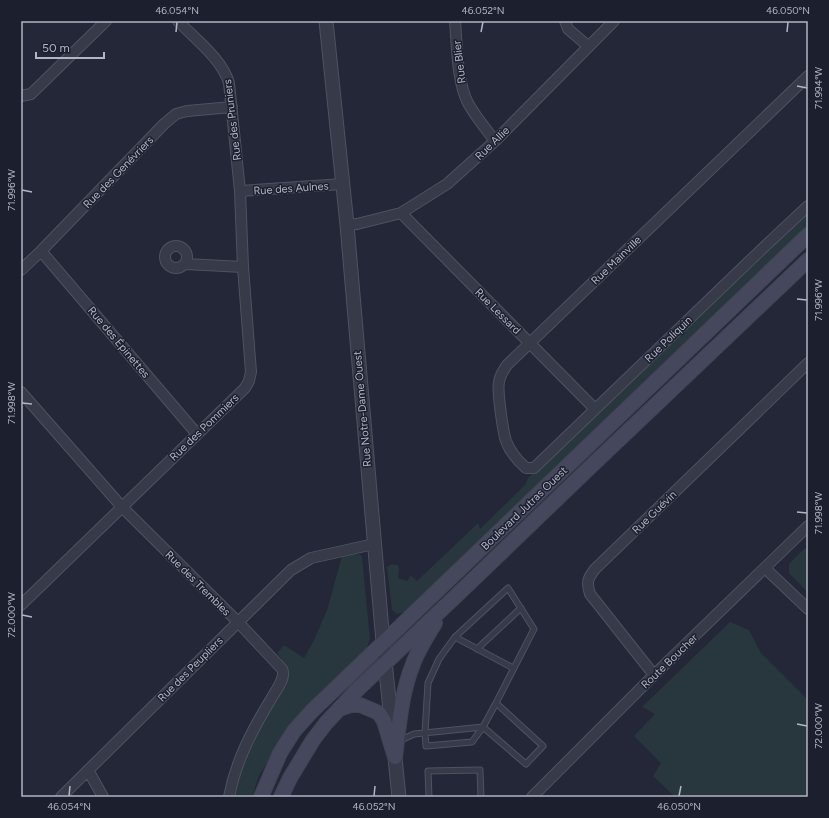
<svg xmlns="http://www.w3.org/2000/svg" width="829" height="818" viewBox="0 0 829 818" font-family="Figtree,sans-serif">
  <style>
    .green { fill: #28363d }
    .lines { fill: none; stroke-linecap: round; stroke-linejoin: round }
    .service-casing { stroke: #4f5261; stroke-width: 7 }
    .minor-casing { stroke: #4f5261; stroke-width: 12 }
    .tertiary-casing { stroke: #4f5261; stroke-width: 15 }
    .secondary-casing { stroke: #404352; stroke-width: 16 }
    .service { stroke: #373a49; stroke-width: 5 }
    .minor { stroke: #373a49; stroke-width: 10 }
    .tertiary { stroke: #373a49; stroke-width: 13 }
    .secondary { stroke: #45485c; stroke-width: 14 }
    .ticks { fill: none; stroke: #b2b5c5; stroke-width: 1.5 }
    .labels { text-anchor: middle; stroke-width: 3; stroke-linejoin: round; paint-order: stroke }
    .street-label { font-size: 11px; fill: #b2b5c5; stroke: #1c1f2e }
    .neatline { fill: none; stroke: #b2b5c5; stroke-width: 1.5 }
    .ticks-label { font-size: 10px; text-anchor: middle; fill: #b2b5c5 }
  </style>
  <rect width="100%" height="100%" fill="#232738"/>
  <!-- green -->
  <path class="green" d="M 808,210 L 808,226 L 770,263 L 405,612 L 397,614 L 392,610 L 387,567 L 392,564 L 398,565 L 399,569 L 398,578 L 407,581 L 411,575 L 417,581 L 478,523 L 480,529 L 525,485 L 528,478 L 565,441 Z
    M 805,548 L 808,550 L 808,593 L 789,573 L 789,564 Z
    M 358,554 L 361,555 L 362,557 L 370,639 L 366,650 L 282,742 L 259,775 L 252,797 L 234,797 C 242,753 269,717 288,678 L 288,669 L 277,653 L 284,645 L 304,658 L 314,640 L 327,610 L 342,556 Z
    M 730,622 L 749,630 L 761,653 L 808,700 L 808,797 L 675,797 L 653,776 L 661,763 L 634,736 L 655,714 L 642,707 Z"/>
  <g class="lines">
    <!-- service casing -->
    <g class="service-casing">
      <path id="service" d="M 455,637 L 513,668
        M 477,649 L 521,608
        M 399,741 L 414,734 L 483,727 L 526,764 L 543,746 L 496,703 L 534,629 L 508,588 L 455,637 L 439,659 L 428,683 L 425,733 L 426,746 L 472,742 L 483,727 L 496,703
        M 429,797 L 428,771 L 480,770 L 481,797"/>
    </g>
    <!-- minor casing -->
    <g class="minor-casing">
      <path id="minor" d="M 455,21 C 457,45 457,82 468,103 C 475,116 486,129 495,141
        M 565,21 L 568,29 L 588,46
        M 808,76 L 507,365 C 503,371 500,375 499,382 C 497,391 503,432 506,441 C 510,452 518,461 526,468 L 534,468 L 763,248 L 808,206
        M 21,96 L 31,94 L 106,21
        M 240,191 L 343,184
        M 401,213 L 595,409
        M 347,225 L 357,224 L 401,213 L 447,184 L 495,141 L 614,21
        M165 257a11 11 0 1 1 22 0a11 11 0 1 1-22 0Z
        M 41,251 L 197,434
        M 185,264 L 243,267
        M 21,270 L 41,251 L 164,124 L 176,114 L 187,111 L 232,107
        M 21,392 L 122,507 L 238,622 L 282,669 C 286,677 278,687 274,694 C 254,727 236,759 229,797
        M 766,569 L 808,609
        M 21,605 L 245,388 L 249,381 L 251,372 L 243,267 L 240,191 L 229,83 C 222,59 195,39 178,21
        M 654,675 L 590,594 C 586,582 588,578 595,569 L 808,363
        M 88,770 L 103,797
        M 61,797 L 291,570 L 311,558 L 374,544
        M 532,797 L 654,675 L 808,526"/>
    </g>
    <!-- tertiary casing -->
    <g class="tertiary-casing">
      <path id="tertiary" d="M 326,21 L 347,225 L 383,642 L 399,797"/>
    </g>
    <!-- secondary casing -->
    <g class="secondary-casing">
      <path id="secondary" d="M 339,709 L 351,705 L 360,705 L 379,713 L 384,721 L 394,754
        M 395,757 C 399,726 401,694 413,664 C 418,650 427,636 435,623
        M 261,797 L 280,753 L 294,731 L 311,712 L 808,235
        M 281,797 L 290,778 L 313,740 L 326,723 L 356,691 L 457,595 L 586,471 L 808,260"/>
    </g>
    <!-- service -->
    <use href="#service" class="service"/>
    <!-- minor -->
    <use href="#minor" class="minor"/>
    <!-- tertiary -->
    <use href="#tertiary" class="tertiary"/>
    <!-- secondary -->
    <use href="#secondary" class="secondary"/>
  </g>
  <!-- ticks -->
  <path class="ticks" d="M 176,32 L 177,22M 481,32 L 483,22M 787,32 L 788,22M 797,86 L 807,88M 22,190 L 32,192M 797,299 L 807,300M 22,403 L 32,404M 797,512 L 807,513M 22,615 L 32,617M 797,724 L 807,726M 69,796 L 70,786M 374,796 L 375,786M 679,796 L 681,786"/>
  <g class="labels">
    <!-- street labels -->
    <g class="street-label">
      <text transform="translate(459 62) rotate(-97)" y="4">Rue Blier</text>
      <text transform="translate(232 120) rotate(-97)" y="4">Rue des Pruniers</text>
      <text transform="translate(492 143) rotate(-44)" y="4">Rue Allie</text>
      <text transform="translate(118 172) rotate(-46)" y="4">Rue des Genévriers</text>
      <text transform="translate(291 188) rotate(-4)" y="4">Rue des Aulnes</text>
      <text transform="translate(616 260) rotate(-44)" y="4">Rue Mainville</text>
      <text transform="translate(498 311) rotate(45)" y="4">Rue Lessard</text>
      <text transform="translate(668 339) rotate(-44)" y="4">Rue Poliquin</text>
      <text transform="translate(119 342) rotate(50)" y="4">Rue des Épinettes</text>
      <text transform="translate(362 409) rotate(-95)" y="4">Rue Notre-Dame Ouest</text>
      <text transform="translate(204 427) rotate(-44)" y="4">Rue des Pommiers</text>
      <text transform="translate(524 508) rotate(-44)" y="4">Boulevard Jutras Ouest</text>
      <text transform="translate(654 512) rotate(-44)" y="4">Rue Guévin</text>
      <text transform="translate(198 583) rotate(45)" y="4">Rue des Trembles</text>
      <text transform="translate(669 661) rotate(-44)" y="4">Route Boucher</text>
      <text transform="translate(190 669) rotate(-45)" y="4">Rue des Peupliers</text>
    </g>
  </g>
  <!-- border -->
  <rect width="829" height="818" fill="none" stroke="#1c1f2e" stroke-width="44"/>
  <!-- scale -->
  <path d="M36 52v6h68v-6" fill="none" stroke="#b2b5c5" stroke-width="2"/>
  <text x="42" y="52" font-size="12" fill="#b2b5c5" stroke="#1c1f2e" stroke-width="3" paint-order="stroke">50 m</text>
  <rect x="22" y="22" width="785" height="774" class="neatline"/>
  <g class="ticks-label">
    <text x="177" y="14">46.054°N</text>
    <text x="483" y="14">46.052°N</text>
    <text x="788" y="14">46.050°N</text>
    <text transform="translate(818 88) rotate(-90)" y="4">71.994°W</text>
    <text transform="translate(11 190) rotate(-90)" y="4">71.996°W</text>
    <text transform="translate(818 300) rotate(-90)" y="4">71.996°W</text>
    <text transform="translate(11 403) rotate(-90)" y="4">71.998°W</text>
    <text transform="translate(818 513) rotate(-90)" y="4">71.998°W</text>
    <text transform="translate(11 615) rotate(-90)" y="4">72.000°W</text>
    <text transform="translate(818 726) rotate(-90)" y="4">72.000°W</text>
    <text x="69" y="810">46.054°N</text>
    <text x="374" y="810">46.052°N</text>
    <text x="679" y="810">46.050°N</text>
  </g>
</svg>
